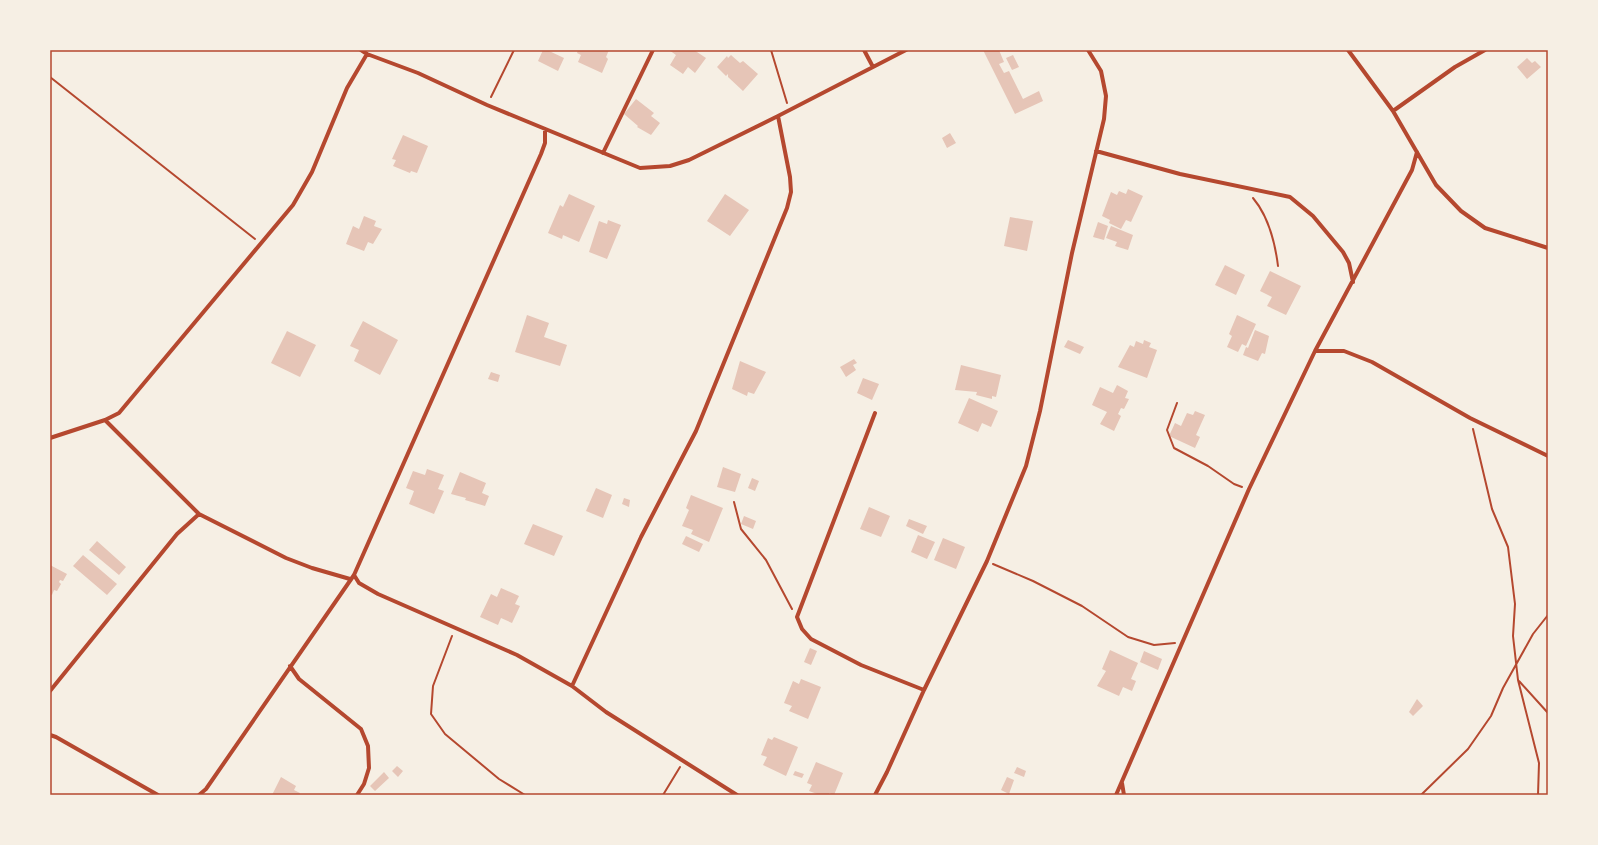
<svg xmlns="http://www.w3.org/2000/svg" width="1598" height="845" viewBox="0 0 1598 845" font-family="'Fira Sans Condensed',sans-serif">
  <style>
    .building { fill: #e6c5b7 }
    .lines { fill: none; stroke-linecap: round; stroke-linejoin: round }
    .path { stroke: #b5482f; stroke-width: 2 }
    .minor { stroke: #b5482f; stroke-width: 4 }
    .neatline { fill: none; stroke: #b5482f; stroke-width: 1.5 }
  </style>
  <rect width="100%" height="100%" fill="#f6efe4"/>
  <!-- building -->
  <path class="building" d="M 543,50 L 547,50 L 564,58 L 558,71 L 538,61 Z
    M 578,50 L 609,50 L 606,57 L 608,59 L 602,73 L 578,62 L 581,55 L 577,53 Z
    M 669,50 L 694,50 L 706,58 L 695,73 L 688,67 L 683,74 L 670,65 L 676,55 Z
    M 983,50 L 999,50 L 1004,62 L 999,64 L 1004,73 L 1009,71 L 1023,99 L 1039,91 L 1043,101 L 1015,114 Z
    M 731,55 L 740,63 L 743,61 L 758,74 L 743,91 L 728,77 L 728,74 L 726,76 L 717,67 L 727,56 L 728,58 Z
    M 1013,55 L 1019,67 L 1012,70 L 1006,58 Z
    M 1527,58 L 1532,63 L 1535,61 L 1541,67 L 1527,79 L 1517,67 Z
    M 636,99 L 654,113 L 651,116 L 660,123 L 651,135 L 637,127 L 638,126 L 624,114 Z
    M 950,133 L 956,143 L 947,148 L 942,138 Z
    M 403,135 L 428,146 L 417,173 L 411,171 L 410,173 L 393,166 L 396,160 L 392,159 Z
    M 1128,189 L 1143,196 L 1131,222 L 1126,220 L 1121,229 L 1109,223 L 1110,220 L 1102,216 L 1111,192 L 1117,195 L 1119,191 L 1126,194 Z
    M 569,194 L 595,206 L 579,242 L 563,235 L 562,239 L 548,233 L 560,205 L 563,207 Z
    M 725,194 L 749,210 L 730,236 L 707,221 Z
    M 364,216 L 376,221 L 374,226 L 382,229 L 373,244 L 368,242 L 364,251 L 346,244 L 353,226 L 359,229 Z
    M 1010,217 L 1033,221 L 1027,251 L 1004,246 Z
    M 608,220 L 621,225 L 607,259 L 589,252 L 599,221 L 607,224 Z
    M 1098,222 L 1108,226 L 1104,240 L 1093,237 Z
    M 1111,226 L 1133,235 L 1128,250 L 1115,246 L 1117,242 L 1106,238 Z
    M 1225,265 L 1245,275 L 1236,295 L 1215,285 Z
    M 1270,271 L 1301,286 L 1286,315 L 1267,306 L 1272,297 L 1260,291 Z
    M 527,315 L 549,323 L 544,337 L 567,345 L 560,366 L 515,352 Z
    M 1237,315 L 1256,324 L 1246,346 L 1242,344 L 1238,352 L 1227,347 L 1232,336 L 1229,334 Z
    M 363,321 L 398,340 L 380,375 L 354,361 L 359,350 L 350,346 Z
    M 1255,330 L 1269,336 L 1265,354 L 1262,353 L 1258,361 L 1243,355 L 1246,347 L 1248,348 Z
    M 287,331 L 316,345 L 300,377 L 271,363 Z
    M 1068,340 L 1084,347 L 1080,354 L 1064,347 Z
    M 1144,340 L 1151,343 L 1149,347 L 1157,350 L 1147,378 L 1118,367 L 1130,345 L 1134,347 L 1136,341 L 1143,344 Z
    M 854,359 L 857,363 L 853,365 L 856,370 L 846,377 L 840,367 Z
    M 740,361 L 766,372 L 754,394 L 748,392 L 747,396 L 732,389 Z
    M 961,365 L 1001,375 L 996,397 L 992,396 L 992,399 L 976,395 L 977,392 L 955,390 Z
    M 491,372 L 500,375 L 498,382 L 488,379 Z
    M 863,378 L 879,384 L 872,400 L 857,393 Z
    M 1117,385 L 1128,391 L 1125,398 L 1129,399 L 1124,409 L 1121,408 L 1118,414 L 1121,416 L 1114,431 L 1100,424 L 1107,412 L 1092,405 L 1100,387 L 1113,393 Z
    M 969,398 L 998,411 L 991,427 L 982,423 L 978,432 L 958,423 Z
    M 1195,411 L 1205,415 L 1196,435 L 1200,437 L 1195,448 L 1169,436 L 1175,423 L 1181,426 L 1187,413 L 1193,415 Z
    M 723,467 L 741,474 L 735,492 L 717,487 Z
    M 427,469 L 444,475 L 438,489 L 444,491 L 434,514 L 409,504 L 414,491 L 406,488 L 413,471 L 425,475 Z
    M 460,472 L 486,483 L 482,493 L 489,496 L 485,506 L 465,500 L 466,498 L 451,494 Z
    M 752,478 L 759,481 L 755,491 L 748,488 Z
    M 596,488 L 612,495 L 603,518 L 586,511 Z
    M 691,495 L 723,508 L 709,542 L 691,534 L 693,530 L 682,526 L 689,510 L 686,508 Z
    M 624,498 L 630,500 L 629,507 L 622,504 Z
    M 869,507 L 890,516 L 881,537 L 860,529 Z
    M 744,516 L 756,521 L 753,529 L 741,524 Z
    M 909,519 L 927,526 L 923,534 L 906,526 Z
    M 533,524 L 563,536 L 554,556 L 524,544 Z
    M 918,535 L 935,542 L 927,559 L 911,552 Z
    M 686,536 L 703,544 L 699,552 L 682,544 Z
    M 943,538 L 965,547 L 956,569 L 934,560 Z
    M 97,541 L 126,567 L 119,575 L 89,550 Z
    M 83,555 L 117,584 L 107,595 L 73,566 Z
    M 50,565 L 67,574 L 63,581 L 60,580 L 59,582 L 61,584 L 57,591 L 54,590 L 52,595 L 50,594 Z
    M 501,588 L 519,596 L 515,604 L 520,606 L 512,623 L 501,618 L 498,625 L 480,617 L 491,594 L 497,597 Z
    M 810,648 L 817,651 L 811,665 L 804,662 Z
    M 1110,650 L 1138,663 L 1131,679 L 1136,681 L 1132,691 L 1123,687 L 1119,696 L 1097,686 L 1106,671 L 1102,669 Z
    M 1144,651 L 1162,659 L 1158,670 L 1140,662 Z
    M 801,679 L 821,687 L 808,719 L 789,711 L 792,706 L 784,703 L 793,681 L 799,684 Z
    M 1417,699 L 1423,706 L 1413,716 L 1409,712 Z
    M 774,737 L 798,747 L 786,776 L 763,765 L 767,757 L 761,755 L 768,738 L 772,740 Z
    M 816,762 L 843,773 L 834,795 L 829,793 L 829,795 L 820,795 L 809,791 L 812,785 L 807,783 Z
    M 397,766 L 403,771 L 398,777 L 392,771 Z
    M 1017,767 L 1026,771 L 1024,777 L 1014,773 Z
    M 795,771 L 804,774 L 802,778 L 793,775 Z
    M 384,772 L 389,778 L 375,791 L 370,786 Z
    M 281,777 L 296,786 L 294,790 L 300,793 L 299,795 L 272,795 Z
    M 1007,777 L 1014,780 L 1009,794 L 1001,790 Z"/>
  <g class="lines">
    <!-- path -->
    <path class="path" d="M 771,50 L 787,103
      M 50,77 L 255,239
      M 491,97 L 514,50
      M 1253,198 C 1269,217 1275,242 1278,266
      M 1177,403 L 1167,430 L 1174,448 L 1208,466 L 1234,484 L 1242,487
      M 1473,429 L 1492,509 L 1508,547 L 1515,604 L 1513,636 L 1518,680 L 1539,763 L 1538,795
      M 734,502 L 741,529 L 766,560 L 792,609
      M 993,564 L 1033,581 L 1082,606 L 1128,637 L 1154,645 L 1175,643
      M 452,636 L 433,686 L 431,714 L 445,734 L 499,779 L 525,795
      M 1519,681 L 1548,713
      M 663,795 L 680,767
      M 1421,795 L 1468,749 L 1491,716 L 1503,688 L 1533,634 L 1548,615"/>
    <!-- minor -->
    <path class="minor" d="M 361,50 L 367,54 L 418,73 L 487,105 L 640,168 L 670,166 L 689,160 L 778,116 L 906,50
      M 864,50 L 873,67
      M 1348,50 L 1393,111 L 1436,185 L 1461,211 L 1485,228 L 1548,248
      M 1393,111 L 1455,67 L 1485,50
      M 1096,151 L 1180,174 L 1290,197 L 1313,216 L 1343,252 L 1349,263 L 1353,282
      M 603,153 L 653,50
      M 1315,351 L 1344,351 L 1372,362 L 1470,418 L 1548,456
      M 875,413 L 797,617 L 802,629 L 811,639 L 861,665 L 924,690
      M 105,420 L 199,514
      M 50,438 L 105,420 L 119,413 L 293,205 L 312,172 L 347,88 L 367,54
      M 354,575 L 359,583 L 378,594 L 517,655 L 572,686 L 606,712 L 737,795
      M 290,666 L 299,679 L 361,729 L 368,746 L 369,768 L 364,784 L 357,795
      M 572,686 L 641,537 L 696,431 L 787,208 L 791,192 L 790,177 L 778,116
      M 50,691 L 177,534 L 199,514 L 286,558 L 312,568 L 350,579
      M 50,735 L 56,737 L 158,795
      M 1122,783 L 1124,795
      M 199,795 L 206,789 L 354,575 L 541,154 L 545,143 L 545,129
      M 875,795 L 887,772 L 924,690 L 987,561 L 1026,466 L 1040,411 L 1072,253 L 1104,119 L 1106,96 L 1101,71 L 1088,50
      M 1116,795 L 1249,489 L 1315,351 L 1412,170 L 1417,152"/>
  </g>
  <!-- border -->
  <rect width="1598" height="845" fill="none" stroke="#f6efe4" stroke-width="102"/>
  <rect x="51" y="51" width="1496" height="743" class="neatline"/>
</svg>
